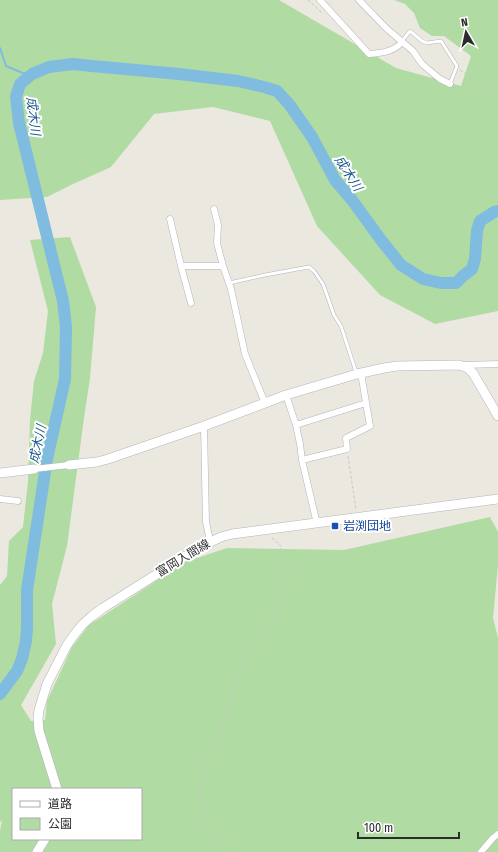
<svg xmlns="http://www.w3.org/2000/svg" width="498" height="852" viewBox="0 0 498 852" font-family="'Fira Sans Condensed','Noto Sans JP',sans-serif">
  <style>
    .green { fill: #b0dba3; fill-rule: evenodd }
    .lines { fill: none; stroke-linecap: round; stroke-linejoin: round }
    .stream { stroke: #80bbe0; stroke-width: 2 }
    .river { stroke: #80bbe0; stroke-width: 12 }
    .lane-casing { stroke: #b3b4be; stroke-width: 4 }
    .street-casing { stroke: #b3b4be; stroke-width: 7 }
    .secondary-casing { stroke: #b3b4be; stroke-width: 10 }
    .path { stroke: #c8c8c8; stroke-width: 1; stroke-dasharray: 3 2; stroke-linecap: butt }
    .lane { stroke: #fff; stroke-width: 3 }
    .street { stroke: #fff; stroke-width: 6 }
    .secondary { stroke: #fff; stroke-width: 9 }
    .transit-dot { fill: #1a4fb4; stroke: #fff; stroke-width: 1.5 }
    .labels { text-anchor: middle; stroke-width: 4; stroke-linejoin: round; paint-order: stroke }
    .transit-label { font-size: 12px; fill: #164399; stroke: #fff; text-anchor: start }
    .street-label { font-size: 12px; fill: #2c2c2c; stroke: #fff }
    .water-label { font-size: 13px; font-style: italic; fill: #1e5a8d; stroke: #fff }
  </style>
  <rect width="100%" height="100%" fill="#ebe8e0"/>
  <!-- green -->
  <path class="green" d="M 0,0 L 279,0 L 396,68 L 461,86 L 471,56 L 444,36 L 432,36 L 420,28 L 414,13 L 405,4 L 394,0 L 498,0 L 498,311 L 435,324 L 380,295 L 317,226 L 270,121 L 213,107 L 154,114 L 111,167 L 73,184 L 47,197 L 0,200 Z
    M 70,237 L 96,307 L 90,378 L 84,418 L 67,546 L 52,604 L 56,644 L 21,705 L 31,721 L 45,720 L 47,701 L 72,647 L 89,625 L 185,562 L 227,548 L 344,550 L 490,517 L 498,532 L 498,565 L 493,618 L 498,638 L 498,852 L 0,852 L 0,831 L 2,820 L 0,822 L 0,585 L 7,576 L 9,541 L 23,527 L 28,481 L 30,420 L 34,381 L 43,353 L 48,311 L 30,240 ZM 13,789 L 141,789 L 141,839 L 13,839 Z"/>
  <g class="lines">
    <!-- stream -->
    <path class="stream" d="M 0,48 L 6,66 L 30,76"/>
    <!-- river -->
    <path class="river" d="M 0,694 L 17,671 L 22,659 L 26,641 L 27,628 L 27,590 L 47,459 L 65,379 L 66,327 L 63,301 L 19,123 L 16,97 L 20,84 L 32,74 L 49,67 L 73,64 L 92,66 L 179,74 L 238,81 L 264,87 L 277,91 L 289,104 L 312,137 L 335,180 L 352,200 L 381,240 L 401,265 L 423,279 L 441,283 L 456,283 L 463,276 L 472,269 L 475,259 L 477,231 L 480,221 L 494,212 L 498,211"/>
    <!-- lane casing -->
    <g class="lane-casing">
      <path id="lane" d="M 402,41 L 410,31 L 422,41 L 427,43 L 441,41 L 457,66 L 450,84
        M 229,283 L 265,275 L 309,267 L 314,271 L 323,284 L 334,315 L 341,326 L 356,372"/>
    </g>
    <!-- street casing -->
    <g class="street-casing">
      <path id="street" d="M 320,0 L 369,54 C 381,53 394,52 402,42
        M 359,0 L 386,28 L 413,51 L 422,64 L 440,79 L 450,84
        M 214,209 L 218,225 L 217,243 L 223,266 L 231,289 L 245,354 L 265,403
        M 170,219 L 181,266 L 191,303
        M 181,266 L 223,266
        M 465,365 L 498,364
        M 286,395 L 296,425 L 300,444 L 302,460 L 317,524
        M 296,425 L 366,403
        M 204,426 L 206,522 L 210,541
        M 302,460 L 347,449 L 346,438 L 370,426 L 361,373
        M 34,469 L 69,465
        M 0,499 L 18,501
        M 481,852 L 493,838 L 498,834"/>
    </g>
    <!-- secondary casing -->
    <g class="secondary-casing">
      <path id="secondary" d="M 69,465 L 97,462 L 108,459 L 204,426 L 286,395 L 357,374 L 384,368 L 397,366 L 459,365 L 468,368 L 473,373 L 498,416
        M 0,473 L 34,469
        M 57,789 L 39,731 L 38,719 L 39,710 L 47,684 L 67,645 L 74,635 L 82,625 L 92,616 L 103,608 L 200,547 L 221,537 L 232,534 L 498,499
        M 37,852 L 45,839"/>
    </g>
    <!-- path -->
    <path class="path" d="M 308,0 L 322,13
      M 460,70 L 472,78 L 480,87 L 493,92 L 498,92
      M 348,456 L 356,510
      M 229,852 L 220,838 L 206,823 L 200,788 L 207,762 L 217,736 L 228,712 L 237,683 L 251,650 L 269,629 L 276,607 L 280,587 L 290,579 L 294,572 L 275,560 L 282,547 L 271,537"/>
    <!-- lane -->
    <use href="#lane" class="lane"/>
    <!-- street -->
    <use href="#street" class="street"/>
    <!-- secondary -->
    <use href="#secondary" class="secondary"/>
  </g>
  <!-- markers -->
  <rect class="transit-dot" x="331" y="522" width="8" height="8" rx="2"/>
  <g class="labels">
    <!-- transit labels -->
    <g class="transit-label">
      <text x="343" y="530">岩渕団地</text>
    </g>
    <!-- street labels -->
    <g class="street-label">
      <text transform="translate(183 558) rotate(-31)" y="4">富岡入間線</text>
    </g>
    <!-- water labels -->
    <g class="water-label">
      <text transform="translate(34 116) rotate(83)" y="5">成木川</text>
      <text transform="translate(349 173) rotate(57)" y="5">成木川</text>
      <text transform="translate(37 444) rotate(-78)" y="5">成木川</text>
    </g>
  </g>
  <!-- legend -->
  <rect x="12" y="788" width="130" height="52" fill="#ffffff" stroke="#ababab"/>
  <rect x="20" y="801" width="20" height="6" fill="#ffffff" stroke="#ababab"/>
  <text x="48" y="808" font-size="12" fill="#2c2c2c">道路</text>
  <rect x="20" y="818" width="20" height="12" fill="#b0dba3" stroke="#ababab"/>
  <text x="48" y="828" font-size="12" fill="#2c2c2c">公園</text>
  <!-- north arrow -->
  <g transform="translate(466 32) rotate(351)" stroke="#ffffff" stroke-width="3" paint-order="stroke">
  <path d="M0-3L7 15L0 10L-7 15Z" fill="#2c2c2c"/>
  <text y="-6" font-size="11" font-weight="bold" text-anchor="middle" fill="#2c2c2c">N</text>
  </g>
  <!-- scale -->
  <path d="M358 832v6h101v-6" fill="none" stroke="#2c2c2c" stroke-width="2"/>
  <text x="364" y="832" font-size="12" fill="#2c2c2c" stroke="#ffffff" stroke-width="3" paint-order="stroke">100 m</text>
</svg>
